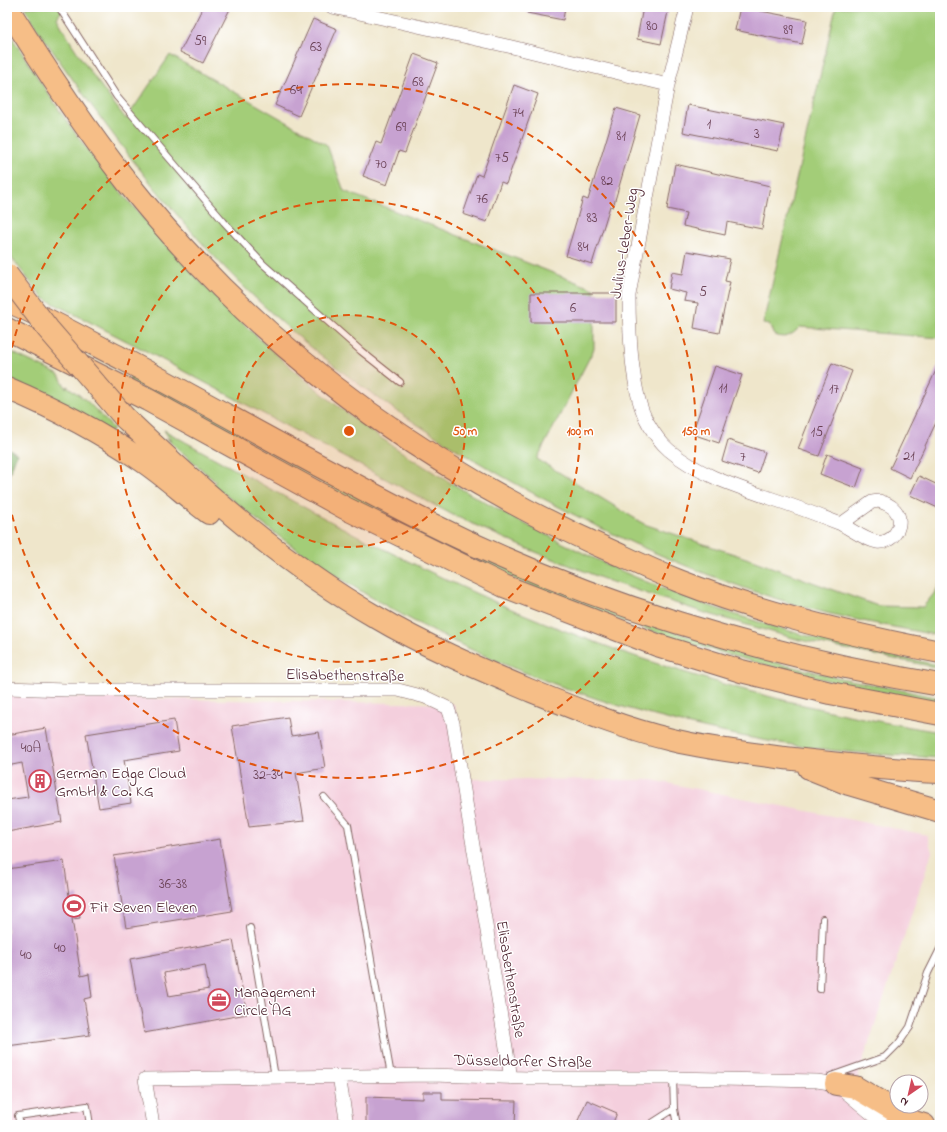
<svg xmlns="http://www.w3.org/2000/svg" width="947" height="1132" viewBox="0 0 947 1132" font-family="'Indie Flower',sans-serif">
  <style>
    .built { fill: #f4cfdd }
    .green { fill: #a3cd78; stroke: #767652 }
    .forest { fill: #82b068; stroke: #66684a }
    .building { fill: #c7a2d1; fill-rule: evenodd }
    .lines { fill: none; stroke-linecap: round; stroke-linejoin: round }
    .service-casing { stroke: #846563; stroke-width: 8 }
    .minor-casing { stroke: #846563; stroke-width: 14 }
    .motorway-casing { stroke: #846563; stroke-width: 24 }
    .service { stroke: #fff; stroke-width: 6 }
    .minor { stroke: #fff; stroke-width: 13 }
    .motorway { stroke: #f6be87; stroke-width: 22 }
    .motorway-bridge-casing { stroke: #846563; stroke-width: 24; stroke-linecap: butt }
    .motorway-bridge { stroke: #f6be87; stroke-width: 22 }
    .ring { fill: none; stroke: #e0560e; stroke-width: 2; stroke-dasharray: 7 5 }
    .labels { text-anchor: middle; stroke-width: 3; stroke-linejoin: round; paint-order: stroke }
    .number-label { font-size: 14px; fill: #694054 }
    .street-label { font-size: 16px; fill: #4a1f2b; stroke: #fff }
    .poi-label { font-size: 16px; fill: #4a1f2b; stroke: #fff; text-anchor: start }
    .centre { fill: #e0560e; stroke: #fff; stroke-width: 2 }
    .ring-label { font-size: 12px; text-anchor: middle; font-weight: bold; fill: #e0560e; stroke: #fff; stroke-width: 3; stroke-linejoin: round; paint-order: stroke }
  </style>
  <rect width="100%" height="100%" fill="#fff"/>
  <filter id="ink" filterUnits="userSpaceOnUse"><feTurbulence type="fractalNoise" baseFrequency=".025" numOctaves="2"/><feDisplacementMap in="SourceGraphic" scale="8" xChannelSelector="R" yChannelSelector="G"/><feConvolveMatrix kernelMatrix="1 2 1 2 8 2 1 2 1" color-interpolation-filters="sRGB"/></filter>
  <filter id="wash" filterUnits="userSpaceOnUse"><feTurbulence type="fractalNoise" baseFrequency=".012" numOctaves="4" result="noise"/><feDisplacementMap in="SourceGraphic" scale="16" xChannelSelector="R" yChannelSelector="G"/><feGaussianBlur stdDeviation="0.9" result="paint"/><feColorMatrix in="noise" values="0 0 0 0 0 0 0 0 0 0 0 0 0 0 0 0 0 1.4 0 .05"/><feComposite in="paint" operator="in"/></filter>
  <g filter="url(#wash)">
    <rect width="100%" height="100%" fill="#efe6cb"/>
    <!-- built -->
    <path class="built" d="M 7,696 L 454,704 L 468,779 L 652,780 L 927,835 L 932,852 L 856,1082 L 926,1125 L 7,1125 Z"/>
    <!-- green -->
    <path class="green" d="M 25,7 L 64,7 L 57,18 C 76,54 101,87 126,119 L 170,55 L 327,145 L 344,191 L 594,289 L 594,349 L 537,459 L 644,524 L 749,559 L 878,606 L 923,607 L 936,591 L 940,583 L 940,636 C 896,627 851,620 807,608 C 700,577 599,531 502,476 C 406,421 318,361 239,282 C 161,204 98,116 35,26 Z
      M 836,7 L 940,7 L 940,338 L 800,327 C 791,336 785,340 773,334 L 770,325 L 763,324 Z
      M 7,30 C 36,74 63,119 96,161 C 163,246 240,327 324,395 C 388,447 459,490 531,527 C 563,543 594,559 626,573 C 726,617 833,646 940,665 L 940,668 L 800,640 L 705,613 L 609,581 L 528,549 L 453,515 L 144,350 L 43,298 L 7,252 Z
      M 7,350 L 59,375 L 66,388 L 67,386 L 87,401 L 114,429 L 111,432 L 7,378 Z
      M 131,375 L 607,610 L 756,658 L 840,678 L 940,698 L 940,703 C 779,675 621,629 473,560 C 355,506 242,441 129,380 Z
      M 164,430 C 279,494 394,559 516,611 C 651,668 795,709 940,732 L 940,758 C 891,755 842,753 793,745 C 641,722 496,672 364,593 C 310,561 260,523 212,484 L 216,482 L 166,438 L 171,441 Z"/>
    <!-- forest -->
    <path class="forest" d="M 7,447 L 17,454 L 7,480 Z"/>
    <g id="blocks">
      <!-- building -->
      <path class="building" d="M 203,7 L 231,7 L 203,63 L 180,52 Z
        M 528,7 L 565,7 L 563,20 L 527,13 Z
        M 643,7 L 669,7 L 661,44 L 637,39 Z
        M 740,7 L 807,20 L 802,44 L 735,30 Z
        M 313,19 L 337,29 L 299,116 L 275,105 Z
        M 414,54 L 438,63 L 405,153 L 399,151 L 387,185 L 363,176 L 376,142 L 381,144 Z
        M 514,85 L 538,94 L 506,184 L 501,182 L 487,222 L 463,214 L 477,174 L 482,176 Z
        M 688,105 L 784,125 L 778,151 L 683,132 Z
        M 616,108 L 640,115 L 613,207 L 610,206 L 592,264 L 566,256 L 583,198 L 588,200 Z
        M 675,164 L 770,186 L 762,229 L 727,222 L 725,235 L 683,226 L 686,213 L 667,209 Z
        M 687,251 L 730,259 L 725,281 L 730,282 L 719,333 L 694,328 L 698,303 L 684,301 L 686,293 L 669,289 L 672,272 L 683,274 Z
        M 531,293 L 616,293 L 616,322 L 531,322 Z
        M 940,362 L 940,414 L 910,478 L 890,468 Z
        M 832,363 L 852,371 L 819,456 L 798,449 Z
        M 715,366 L 742,375 L 719,443 L 692,434 Z
        M 728,440 L 765,452 L 758,473 L 722,461 Z
        M 827,454 L 863,468 L 856,488 L 820,474 Z
        M 919,476 L 940,486 L 940,509 L 910,495 Z
        M 288,717 L 291,736 L 319,732 L 325,768 L 296,773 L 304,821 L 249,827 L 232,726 Z
        M 174,720 L 179,751 L 124,760 L 131,803 L 99,808 L 86,734 Z
        M 46,728 L 62,822 L 7,832 L 7,800 L 28,797 L 22,763 L 7,766 L 7,735 Z
        M 220,839 L 232,911 L 126,928 L 114,856 Z
        M 64,861 L 69,896 L 77,895 L 80,918 L 72,919 L 81,976 L 89,974 L 92,997 L 84,999 L 90,1035 L 7,1046 L 7,869 Z
        M 233,940 L 247,1014 L 144,1033 L 130,959 ZM 205,965 L 209,989 L 169,996 L 164,973 Z
        M 423,1092 L 442,1092 L 442,1100 L 516,1101 L 515,1125 L 366,1125 L 366,1097 L 423,1099 Z
        M 587,1100 L 617,1113 L 612,1125 L 576,1125 Z"/>
    </g>
  </g>
  <g filter="url(#ink)">
    <use href="#blocks" fill-opacity="0" stroke="#846563" stroke-width="1"/>
    <g class="lines">
      <!-- service casing -->
      <g class="service-casing">
        <path id="service" d="M 59,7 L 117,97 L 224,222 L 263,264 L 361,351 L 400,382
          M 324,797 L 348,825 L 391,1076
          M 250,928 L 275,1077
          M 820,989 L 823,919
          M 831,1076 L 885,1057 L 899,1043 L 910,1027 L 928,973 L 940,949
          M 673,1078 L 674,1109 L 677,1125
          M 20,1125 L 18,1116 L 87,1106 L 90,1125
          M 649,1125 L 674,1109"/>
      </g>
      <!-- minor casing -->
      <g class="minor-casing">
        <path id="minor" d="M 332,7 L 512,47 L 668,85
          M 687,7 L 668,85 L 629,295 C 629,327 631,395 648,423 C 653,432 661,443 669,450 C 697,474 735,486 770,498 C 794,506 818,515 841,524
          M 879,501 C 885,503 891,505 895,510 C 906,523 894,544 877,542 C 865,540 852,530 841,524 L 872,502 Z
          M 7,688 L 65,690 L 398,690 L 425,697 L 448,708 L 453,723 L 511,1078
          M 339,1076 L 347,1125
          M 153,1125 L 145,1079 L 431,1075 L 528,1078 L 673,1078 L 817,1081 L 836,1084 L 885,1125"/>
      </g>
      <!-- motorway casing -->
      <g class="motorway-casing">
        <path id="motorway" d="M 7,7 C 44,67 83,126 127,182 C 259,348 426,470 620,555 C 639,564 659,573 679,581 C 763,614 852,635 940,652
          M 7,301 C 46,317 83,339 121,358 C 223,412 323,470 427,522 C 586,602 765,656 940,685
          M 7,329 L 148,400 L 345,508 L 504,586 L 657,645 L 741,671 L 830,693 L 940,714
          M 7,388 C 54,408 99,431 141,460 C 165,476 186,496 209,513
          M 125,418 C 202,491 283,564 376,617 C 425,646 477,668 529,690 C 576,709 622,728 672,740 C 709,749 747,753 785,758 C 837,764 888,770 940,772
          M 809,768 L 849,784 L 940,811
          M 836,1084 L 855,1087 L 914,1122 L 924,1125"/>
      </g>
      <!-- service -->
      <use href="#service" class="service"/>
      <!-- minor -->
      <use href="#minor" class="minor"/>
      <!-- motorway -->
      <use href="#motorway" class="motorway"/>
      <!-- motorway-bridge casing -->
      <g class="motorway-bridge-casing">
        <path id="motorway-bridge" d="M 7,275 L 48,329 L 125,418"/>
      </g>
      <!-- motorway-bridge -->
      <use href="#motorway-bridge" class="motorway-bridge"/>
    </g>
  </g>
  <!-- distance rings -->
  <circle cx="349" cy="431" r="116" fill="#e0560e" fill-opacity=".12"/>
  <g class="ring">
    <circle cx="349" cy="431" r="116"/>
    <circle cx="349" cy="431" r="231"/>
    <path d="M7 371A347 347 0 1 1 7 491"/>
  </g>
  <!-- icons -->
  <defs>
    <g id="building-ring" transform="scale(1.15)"><circle r="9.5" fill="#fff" stroke="#d1495b" stroke-width="1.5"/><path d="M-4-6H4V6H1V3H-1V6H-4ZM-2.5-4.3h1.7v1.8h-1.7ZM.8-4.3h1.7v1.8H.8ZM-2.5-1h1.7V.8h-1.7ZM.8-1h1.7V.8H.8Z" fill="#d1495b"/></g>
    <g id="stadium-ring" transform="scale(1.15)"><circle r="9.5" fill="#fff" stroke="#d1495b" stroke-width="1.5"/><path d="M0-5a6.5 5 0 1 0 0 10a6.5 5 0 1 0 0-10ZM-3.5-1.8h7v3.6h-7Z" fill="#d1495b"/></g>
    <g id="office-ring" transform="scale(1.15)"><circle r="9.5" fill="#fff" stroke="#d1495b" stroke-width="1.5"/><path d="M-6-3h4V-5.5h4V-3h4V5H-6ZM-1-4.5V-3h2v-1.5ZM-6 0V1H6V0Z" fill="#d1495b"/></g>
  </defs>
  <g fill-rule="evenodd">
    <use href="#building-ring" x="40" y="781"/>
    <use href="#stadium-ring" x="74" y="906"/>
    <use href="#office-ring" x="219" y="1000"/>
  </g>
  <g class="labels">
    <!-- number labels -->
    <g class="number-label">
      <text x="652" y="30">80</text>
      <text x="788" y="34">89</text>
      <text x="200" y="45">59</text>
      <text x="316" y="51">63</text>
      <text x="418" y="86">68</text>
      <text x="296" y="94">64</text>
      <text x="518" y="117">74</text>
      <text x="709" y="128">1</text>
      <text x="401" y="131">69</text>
      <text x="757" y="138">3</text>
      <text x="621" y="140">81</text>
      <text x="502" y="162">75</text>
      <text x="381" y="168">70</text>
      <text x="607" y="185">82</text>
      <text x="482" y="203">76</text>
      <text x="592" y="222">83</text>
      <text x="583" y="251">84</text>
      <text x="703" y="296">5</text>
      <text x="573" y="312">6</text>
      <text x="723" y="392">11</text>
      <text x="834" y="393">17</text>
      <text x="817" y="436">15</text>
      <text x="909" y="460">21</text>
      <text x="743" y="461">7</text>
      <text x="31" y="752">40A</text>
      <text x="268" y="779">32-34</text>
      <text x="173" y="888">36-38</text>
      <text x="60" y="952">40</text>
      <text x="26" y="959">40</text>
    </g>
    <!-- street labels -->
    <g class="street-label">
      <text transform="translate(623 243) rotate(-81)" y="6">Julius-Leber-Weg</text>
      <text transform="translate(345 674) rotate(1)" y="6">Elisabethenstraße</text>
      <text transform="translate(512 979) rotate(81)" y="6">Elisabethenstraße</text>
      <text transform="translate(523 1060) rotate(1)" y="6">Düsseldorfer Straße</text>
    </g>
    <!-- poi labels -->
    <g class="poi-label">
      <text x="56" y="778">German Edge Cloud<tspan x="56" dy="18">GmbH &amp; Co. KG</tspan></text>
      <text x="90" y="912">Fit Seven Eleven</text>
      <text x="234" y="997">Management<tspan x="234" dy="18">Circle AG</tspan></text>
    </g>
  </g>
  <circle cx="349" cy="431" r="6" class="centre"/>
  <g class="ring-label">
    <text x="465" y="435">50 m</text>
    <text x="580" y="435">100 m</text>
    <text x="696" y="435">150 m</text>
  </g>
  <!-- margin -->
  <rect width="947" height="1132" fill="none" stroke="#fff" stroke-width="24"/>
  <!-- north arrow -->
  <g transform="translate(909 1094) rotate(214)"><circle r="19" fill="#ffffff" stroke="#b7a5aa"/>
  <path d="M0-3L7 15L0 10L-7 15Z" fill="#d1495b"/>
  <text y="-6" font-size="11" font-weight="bold" text-anchor="middle" fill="#4a1f2b">N</text>
  </g>
</svg>
